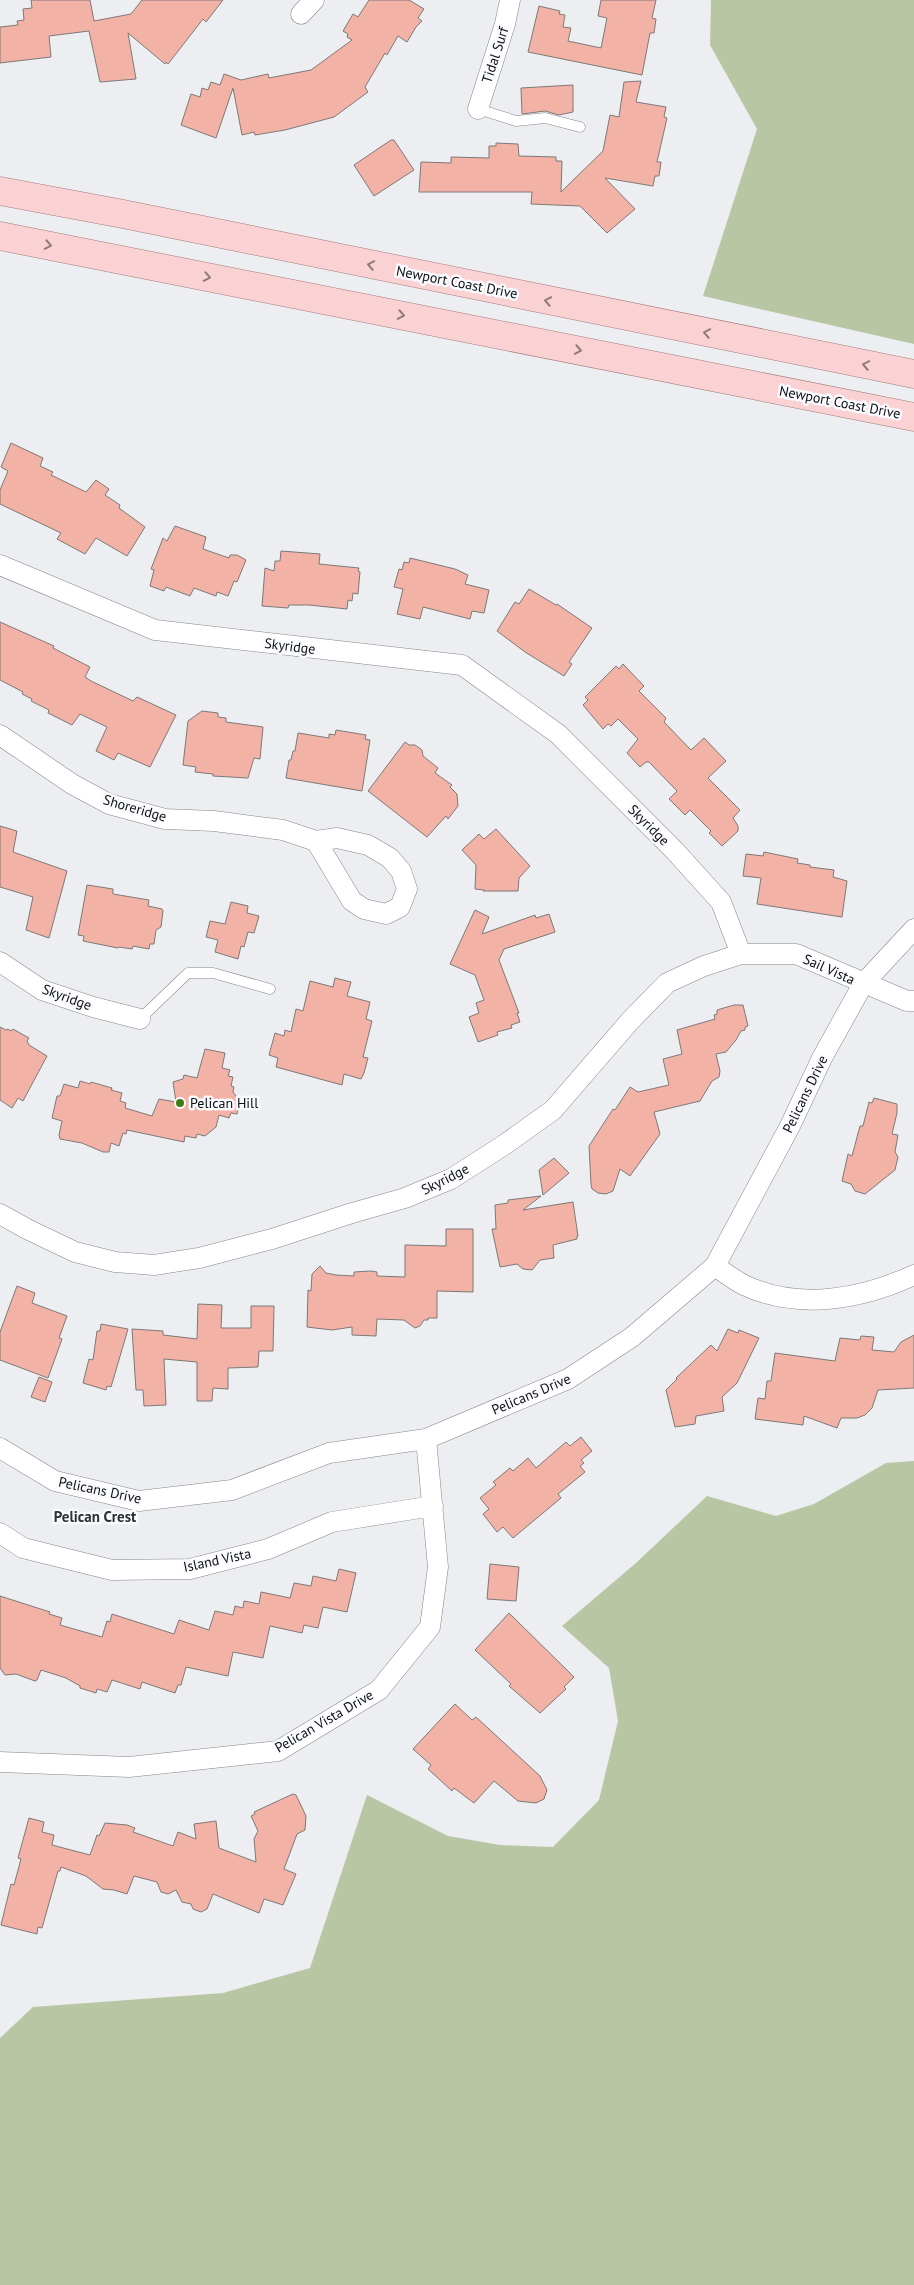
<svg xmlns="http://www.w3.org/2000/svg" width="914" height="2285" viewBox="0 0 914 2285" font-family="'PT Sans',sans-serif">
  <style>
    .green { fill: #b8c6a4 }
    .building { fill: #f3b2a6; stroke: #7d7978 }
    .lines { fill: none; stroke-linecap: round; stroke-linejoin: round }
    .service-casing { stroke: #85878a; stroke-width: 11 }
    .minor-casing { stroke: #85878a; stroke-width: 21 }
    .primary-casing { stroke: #a57a7b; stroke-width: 29 }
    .service { stroke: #fff; stroke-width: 10 }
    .minor { stroke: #fff; stroke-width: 20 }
    .primary { stroke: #fad2d3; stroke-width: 28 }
    .oneway { stroke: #8f7a7b }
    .poi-dot { fill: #407a13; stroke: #f9fbff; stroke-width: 2 }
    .labels { text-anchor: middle; stroke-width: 5; stroke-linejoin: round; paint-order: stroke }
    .street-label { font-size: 14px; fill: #0d0e0f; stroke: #f9fbff }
    .poi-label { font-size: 14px; fill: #0d0e0f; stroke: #f9fbff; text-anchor: start }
    .neighbourhood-label { font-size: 15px; font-weight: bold; fill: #2e2f32; stroke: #f9fbff }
  </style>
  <rect width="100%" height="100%" fill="#eceef1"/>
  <!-- green -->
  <path class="green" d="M 711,0 L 914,0 L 914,344 L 703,296 L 757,129 L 710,45 Z
    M 914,1461 L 914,2285 L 0,2285 L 0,2038 L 33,2007 L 223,1993 L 310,1968 L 367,1795 L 448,1836 L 500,1845 L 553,1847 L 599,1800 L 618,1721 L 609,1668 L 562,1626 L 636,1563 L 707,1496 L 776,1516 L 814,1504 L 886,1463 Z"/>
  <!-- building -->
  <path class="building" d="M 31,0 L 90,0 L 94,21 L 131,14 L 142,0 L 223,0 L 206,22 L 203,19 L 168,64 L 166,62 L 165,64 L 128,33 L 136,79 L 100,82 L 89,31 L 49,36 L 51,57 L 0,63 L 0,27 L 18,25 L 17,21 L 24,20 L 23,9 L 32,8 Z
    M 369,0 L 409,0 L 424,9 L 418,18 L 422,21 L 416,27 L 407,42 L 398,36 L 387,55 L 385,53 L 365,87 L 368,92 L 334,117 L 285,130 L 255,135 L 254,132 L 242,135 L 233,88 L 216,138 L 181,125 L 191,94 L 200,97 L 202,88 L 208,90 L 211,82 L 220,85 L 224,74 L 241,80 L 268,74 L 269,78 L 311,70 L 352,40 L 347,37 L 348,34 L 343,31 L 353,14 L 358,17 Z
    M 601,0 L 656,0 L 652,18 L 656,19 L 654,33 L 650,33 L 642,75 L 528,52 L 539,6 L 560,11 L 559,14 L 565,15 L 563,27 L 571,28 L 568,41 L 601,48 L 607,18 L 598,16 Z
    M 641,81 L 636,102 L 666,107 L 664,117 L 667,118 L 657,162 L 661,162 L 659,176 L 655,176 L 653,186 L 605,178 L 635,209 L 607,233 L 580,206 L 531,204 L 532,192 L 419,192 L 421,162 L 451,163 L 451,157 L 489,158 L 489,146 L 496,146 L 496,143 L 518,144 L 519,156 L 556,157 L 556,161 L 562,161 L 561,192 L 603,151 L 610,115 L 619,117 L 624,82 Z
    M 573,85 L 573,112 L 559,115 L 545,111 L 522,114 L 521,88 Z
    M 391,140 L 394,140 L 414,170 L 374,196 L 354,165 Z
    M 11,443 L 43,458 L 40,466 L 53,472 L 51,475 L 86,492 L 96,480 L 109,489 L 105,495 L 120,505 L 119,508 L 145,527 L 127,556 L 96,538 L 85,554 L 57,539 L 61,533 L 0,504 L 0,490 L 8,471 L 1,467 Z
    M 175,526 L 206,537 L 203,549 L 229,558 L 230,555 L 237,555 L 246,560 L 237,582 L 234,581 L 228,596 L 217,592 L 216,596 L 194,588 L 190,596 L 166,587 L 164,591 L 150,586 L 154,570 L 151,569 L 163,538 L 167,541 Z
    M 281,551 L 320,554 L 319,564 L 359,568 L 358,571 L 360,572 L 358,594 L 353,593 L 352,601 L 348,600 L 347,609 L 309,605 L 289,605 L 288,608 L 262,606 L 265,568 L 274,571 L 275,561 L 280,561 Z
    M 410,558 L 455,569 L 468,575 L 465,584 L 489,590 L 484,613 L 472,611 L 470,619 L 423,607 L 420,619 L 397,614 L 403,589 L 394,587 L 399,569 L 402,570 L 404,562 L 409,563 Z
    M 529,589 L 556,605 L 557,604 L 592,628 L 569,662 L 572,664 L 564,676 L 525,652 L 497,631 L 515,602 L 519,604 Z
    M 0,622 L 54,646 L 53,648 L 90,667 L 85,677 L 91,681 L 133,701 L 137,697 L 176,715 L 150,767 L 118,753 L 114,760 L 96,751 L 107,727 L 80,714 L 72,725 L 48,713 L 49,710 L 31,701 L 32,699 L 22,694 L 23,692 L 0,680 Z
    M 623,664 L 644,686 L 639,691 L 666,718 L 664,722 L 691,750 L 704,738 L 726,761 L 708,778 L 740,810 L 733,818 L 738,826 L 738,831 L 722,846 L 709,833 L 711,831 L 690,810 L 685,815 L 669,799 L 677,791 L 649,762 L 646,762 L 640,767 L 627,753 L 638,739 L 618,719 L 611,726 L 608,724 L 603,729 L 583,705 L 588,700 L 585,697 L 616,666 L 619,669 Z
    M 202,711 L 218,713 L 218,717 L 226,718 L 226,722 L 263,727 L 260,759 L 254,758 L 248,778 L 213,776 L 213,774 L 195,772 L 196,767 L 183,765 L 188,721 Z
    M 336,730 L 366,735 L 365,739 L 370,740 L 362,791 L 286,778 L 289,760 L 291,760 L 293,751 L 295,751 L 298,733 L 329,738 L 329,734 L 335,735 Z
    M 405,742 L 409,745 L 415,745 L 422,750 L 423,756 L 438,768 L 435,773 L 452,785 L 450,787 L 457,794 L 458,806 L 448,819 L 446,816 L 427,837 L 368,791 Z
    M 0,826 L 17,831 L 13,852 L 67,871 L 49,938 L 26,930 L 33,897 L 0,887 Z
    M 496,829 L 530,866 L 519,878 L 518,891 L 483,891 L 484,890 L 475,889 L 476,865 L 462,850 L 479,834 L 484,839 Z
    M 764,852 L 798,859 L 797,863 L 810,865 L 810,867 L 834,870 L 833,877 L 847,881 L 842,917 L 757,904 L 761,878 L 743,876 L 746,854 L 763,856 Z
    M 87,885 L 113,889 L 113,894 L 149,900 L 148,906 L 162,909 L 163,911 L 161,927 L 156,930 L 154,944 L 150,944 L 149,949 L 133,946 L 132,949 L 119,947 L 118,948 L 83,941 L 84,936 L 78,935 Z
    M 231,902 L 248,906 L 247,913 L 259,916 L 254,933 L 248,932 L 244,947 L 241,946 L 238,959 L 215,952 L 218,940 L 206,937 L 210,921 L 225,924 Z
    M 475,910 L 489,917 L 482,934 L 535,915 L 536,918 L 549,914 L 555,932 L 504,949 L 499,960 L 519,1013 L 517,1013 L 520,1022 L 511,1025 L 512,1028 L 497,1032 L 498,1035 L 478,1042 L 469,1017 L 479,1013 L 476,1003 L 484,1000 L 475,975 L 450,964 Z
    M 335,978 L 351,982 L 347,996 L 370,1002 L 366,1019 L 372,1021 L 363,1057 L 368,1058 L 364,1073 L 361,1079 L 344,1074 L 342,1085 L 276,1067 L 278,1058 L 269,1055 L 275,1033 L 284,1036 L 285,1030 L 291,1032 L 296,1009 L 303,1011 L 310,981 L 333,987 Z
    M 734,1005 L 743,1005 L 748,1026 L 745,1027 L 745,1030 L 741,1031 L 736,1040 L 726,1052 L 716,1054 L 720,1071 L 719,1077 L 712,1081 L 700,1101 L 654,1112 L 660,1134 L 630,1176 L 620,1169 L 613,1191 L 606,1194 L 598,1193 L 592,1189 L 591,1184 L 589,1146 L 613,1109 L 615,1110 L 630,1087 L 638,1092 L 669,1085 L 663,1059 L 682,1054 L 677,1030 L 715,1019 L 714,1015 L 717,1014 L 717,1010 Z
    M 0,1027 L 6,1030 L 8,1029 L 11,1031 L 13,1029 L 20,1033 L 29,1038 L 27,1041 L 29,1045 L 47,1056 L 23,1101 L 18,1098 L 12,1108 L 0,1100 Z
    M 205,1049 L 225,1053 L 222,1068 L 230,1070 L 228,1076 L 233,1077 L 231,1086 L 234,1087 L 233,1092 L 240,1101 L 237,1114 L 231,1113 L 229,1118 L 219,1115 L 216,1127 L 205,1136 L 197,1134 L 196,1138 L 185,1136 L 184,1142 L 127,1130 L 126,1134 L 123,1133 L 119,1146 L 111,1143 L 109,1152 L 103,1152 L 82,1143 L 60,1139 L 59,1135 L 62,1121 L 52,1118 L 57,1096 L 60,1096 L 64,1084 L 78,1088 L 80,1081 L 90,1084 L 91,1082 L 112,1088 L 111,1090 L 122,1093 L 120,1101 L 126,1103 L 125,1108 L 152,1116 L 159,1099 L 176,1102 L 173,1082 L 183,1079 L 184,1075 L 197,1078 Z
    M 874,1098 L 897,1104 L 897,1113 L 892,1134 L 898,1135 L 895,1152 L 898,1157 L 895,1170 L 865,1194 L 855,1191 L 851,1184 L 842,1181 L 848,1154 L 852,1156 L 860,1126 L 863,1126 L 869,1102 L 872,1103 Z
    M 554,1158 L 569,1173 L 543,1195 L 539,1170 Z
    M 541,1196 L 523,1210 L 573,1202 L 578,1236 L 577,1236 L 577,1239 L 553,1245 L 554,1258 L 540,1260 L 532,1270 L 523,1269 L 517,1264 L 500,1267 L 492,1229 L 496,1229 L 495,1205 L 508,1203 L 508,1200 Z
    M 446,1229 L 473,1229 L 473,1292 L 437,1291 L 437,1318 L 428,1318 L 428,1320 L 424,1320 L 420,1326 L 415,1328 L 404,1320 L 377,1319 L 376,1336 L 352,1335 L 352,1327 L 332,1330 L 307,1327 L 308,1290 L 311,1291 L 312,1274 L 320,1266 L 326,1273 L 336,1275 L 354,1276 L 354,1272 L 371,1271 L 377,1272 L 377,1276 L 405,1277 L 405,1245 L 446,1246 Z
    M 17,1286 L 35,1293 L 32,1303 L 67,1316 L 59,1338 L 62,1339 L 48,1378 L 0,1360 L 0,1332 Z
    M 198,1304 L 222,1305 L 221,1328 L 251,1328 L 251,1306 L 274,1306 L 273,1351 L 259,1351 L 258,1367 L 228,1368 L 228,1389 L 213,1388 L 212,1401 L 197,1401 L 197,1362 L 164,1359 L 166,1405 L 144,1406 L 143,1390 L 136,1390 L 132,1329 L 163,1331 L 163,1335 L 197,1339 Z
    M 101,1324 L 128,1329 L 111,1387 L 107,1386 L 106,1390 L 83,1383 L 89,1359 L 93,1360 L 97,1331 L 100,1331 Z
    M 728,1329 L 738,1333 L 739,1330 L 759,1338 L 737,1383 L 722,1397 L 724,1411 L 696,1416 L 695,1424 L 675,1427 L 666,1390 L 677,1379 L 676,1378 L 711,1345 L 717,1351 Z
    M 914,1335 L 914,1388 L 878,1390 L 872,1408 L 865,1415 L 857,1418 L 841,1418 L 837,1428 L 804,1416 L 803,1425 L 755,1419 L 758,1398 L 765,1399 L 767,1381 L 771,1381 L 775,1353 L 835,1361 L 840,1338 L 860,1340 L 861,1336 L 874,1337 L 872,1350 L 894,1352 L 901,1342 Z
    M 39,1377 L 52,1382 L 45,1402 L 31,1397 Z
    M 581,1437 L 592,1451 L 581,1460 L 584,1463 L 580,1466 L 585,1472 L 558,1494 L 561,1498 L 513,1538 L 503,1527 L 497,1532 L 483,1514 L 489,1509 L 480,1498 L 496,1485 L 493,1482 L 510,1468 L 513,1471 L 528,1458 L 536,1468 L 566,1442 L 570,1446 Z
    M 490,1564 L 519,1567 L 516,1601 L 487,1599 Z
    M 339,1569 L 356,1573 L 347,1612 L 323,1607 L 318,1628 L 304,1625 L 302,1633 L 270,1626 L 263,1658 L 233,1652 L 228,1676 L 186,1667 L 181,1685 L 178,1685 L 175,1693 L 142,1682 L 140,1689 L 112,1680 L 107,1692 L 97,1689 L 96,1693 L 80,1688 L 80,1686 L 66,1678 L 41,1670 L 37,1680 L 35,1681 L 16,1674 L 5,1675 L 0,1668 L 0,1596 L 50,1612 L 49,1614 L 62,1618 L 60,1625 L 102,1637 L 107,1621 L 110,1622 L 112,1614 L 174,1634 L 179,1620 L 209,1630 L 215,1611 L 233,1615 L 235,1606 L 243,1608 L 244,1601 L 259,1604 L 261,1592 L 290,1598 L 294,1583 L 311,1586 L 313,1576 L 336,1581 Z
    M 509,1613 L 574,1677 L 564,1687 L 566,1689 L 540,1713 L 509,1686 L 511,1684 L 475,1650 Z
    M 455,1704 L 472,1720 L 476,1717 L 540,1776 L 547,1790 L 544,1799 L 536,1803 L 518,1801 L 494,1781 L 474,1803 L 454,1788 L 452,1791 L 428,1769 L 431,1765 L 413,1749 Z
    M 293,1794 L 296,1795 L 306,1816 L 305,1830 L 297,1834 L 284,1869 L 296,1874 L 283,1905 L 264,1899 L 259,1913 L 213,1894 L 207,1909 L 201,1912 L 193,1909 L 191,1904 L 182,1902 L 176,1890 L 168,1894 L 161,1892 L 157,1882 L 134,1876 L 127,1894 L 114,1890 L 103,1889 L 86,1876 L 61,1867 L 60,1871 L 58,1871 L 42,1928 L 38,1927 L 37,1934 L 1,1925 L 11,1884 L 14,1885 L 21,1859 L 18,1858 L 29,1818 L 44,1822 L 42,1832 L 54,1835 L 52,1845 L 90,1855 L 97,1835 L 99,1836 L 105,1823 L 127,1825 L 135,1828 L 133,1832 L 173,1846 L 178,1832 L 196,1839 L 194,1824 L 216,1821 L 219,1848 L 256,1862 L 254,1839 L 258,1831 L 251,1816 L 255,1814 L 254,1812 Z"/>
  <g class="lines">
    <!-- service casing -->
    <g class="service-casing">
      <path id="service" d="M 478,109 L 516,121 L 545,118 L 580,127
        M 140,1019 L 188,973 L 213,973 L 270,989"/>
    </g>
    <!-- minor casing -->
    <g class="minor-casing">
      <path id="minor" d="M 301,14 L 314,0
        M 478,109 L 505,24 L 510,0
        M 0,565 L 155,630 L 462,665 L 558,734 L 675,851 L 721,902 L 741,954
        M 0,735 L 72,784 L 109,804 L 165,819 L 214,821 L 283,830 L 316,841 L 337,838 L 368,845 L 390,858 L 401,871 L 407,889 L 400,907 L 386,914 L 364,909 L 352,901 L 316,841
        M 0,962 L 42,990 L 93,1007 L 140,1019
        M 0,1214 L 27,1229 L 75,1252 L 115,1262 L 154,1265 L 199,1258 L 272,1239 L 352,1213 L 405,1198 L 451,1179 L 504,1145 L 553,1110 L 630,1021 L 667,983 L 704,966 L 741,954 L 796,954 L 907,1001 L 914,1001
        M 715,1266 C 724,1272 734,1280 744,1285 C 799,1311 862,1299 914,1275
        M 0,1448 L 55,1481 L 139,1501 L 232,1490 L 329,1453 L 426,1439 L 568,1379 L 632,1337 L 715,1266 L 790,1126 L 822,1058 L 863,984 L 914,929
        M 0,1533 L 23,1548 L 112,1570 L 190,1569 L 268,1549 L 332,1522 L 433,1506
        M 0,1762 L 129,1767 L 278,1751 L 379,1690 L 430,1627 L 438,1567 L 426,1439"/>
    </g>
    <!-- primary casing -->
    <g class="primary-casing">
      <path id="primary" d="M 0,191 L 123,214 L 914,374
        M 0,236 L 914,417"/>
    </g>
    <!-- service -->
    <use href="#service" class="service"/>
    <!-- minor -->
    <use href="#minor" class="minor"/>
    <!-- primary -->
    <use href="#primary" class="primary"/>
  </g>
  <!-- one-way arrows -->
  <defs><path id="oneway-chevron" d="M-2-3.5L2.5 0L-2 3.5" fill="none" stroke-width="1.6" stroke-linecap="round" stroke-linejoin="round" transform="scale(1.25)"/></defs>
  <g class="oneway">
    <use href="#oneway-chevron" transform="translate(48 245) rotate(11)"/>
    <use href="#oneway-chevron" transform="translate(371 265) rotate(-169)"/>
    <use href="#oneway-chevron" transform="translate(207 277) rotate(11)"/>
    <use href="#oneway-chevron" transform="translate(548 301) rotate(-169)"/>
    <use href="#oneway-chevron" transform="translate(401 315) rotate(11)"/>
    <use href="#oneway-chevron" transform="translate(707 333) rotate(-169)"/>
    <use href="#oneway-chevron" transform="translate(578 350) rotate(11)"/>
    <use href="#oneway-chevron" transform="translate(866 365) rotate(-169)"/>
  </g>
  <!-- markers -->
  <circle class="poi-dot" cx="180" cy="1103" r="5"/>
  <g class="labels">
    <!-- street labels -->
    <g class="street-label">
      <text transform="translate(495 55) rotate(-72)" y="5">Tidal Surf</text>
      <text transform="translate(457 282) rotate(11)" y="5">Newport Coast Drive</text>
      <text transform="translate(840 402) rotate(11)" y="5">Newport Coast Drive</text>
      <text transform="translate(290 646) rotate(7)" y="5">Skyridge</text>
      <text transform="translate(135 808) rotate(16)" y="5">Shoreridge</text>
      <text transform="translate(649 825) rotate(45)" y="5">Skyridge</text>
      <text transform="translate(829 969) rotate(24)" y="5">Sail Vista</text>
      <text transform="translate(67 997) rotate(20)" y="5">Skyridge</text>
      <text transform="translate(805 1094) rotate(-64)" y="5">Pelicans Drive</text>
      <text transform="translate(445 1179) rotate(-27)" y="5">Skyridge</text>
      <text transform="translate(531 1394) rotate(-23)" y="5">Pelicans Drive</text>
      <text transform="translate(100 1490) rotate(12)" y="5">Pelicans Drive</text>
      <text transform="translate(217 1560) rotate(-12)" y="5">Island Vista</text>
      <text transform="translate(324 1721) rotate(-30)" y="5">Pelican Vista Drive</text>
    </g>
    <!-- poi labels -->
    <g class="poi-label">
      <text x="190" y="1108">Pelican Hill</text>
    </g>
    <!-- neighbourhood labels -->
    <g class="neighbourhood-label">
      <text x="95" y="1522">Pelican Crest</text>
    </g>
  </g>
</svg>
